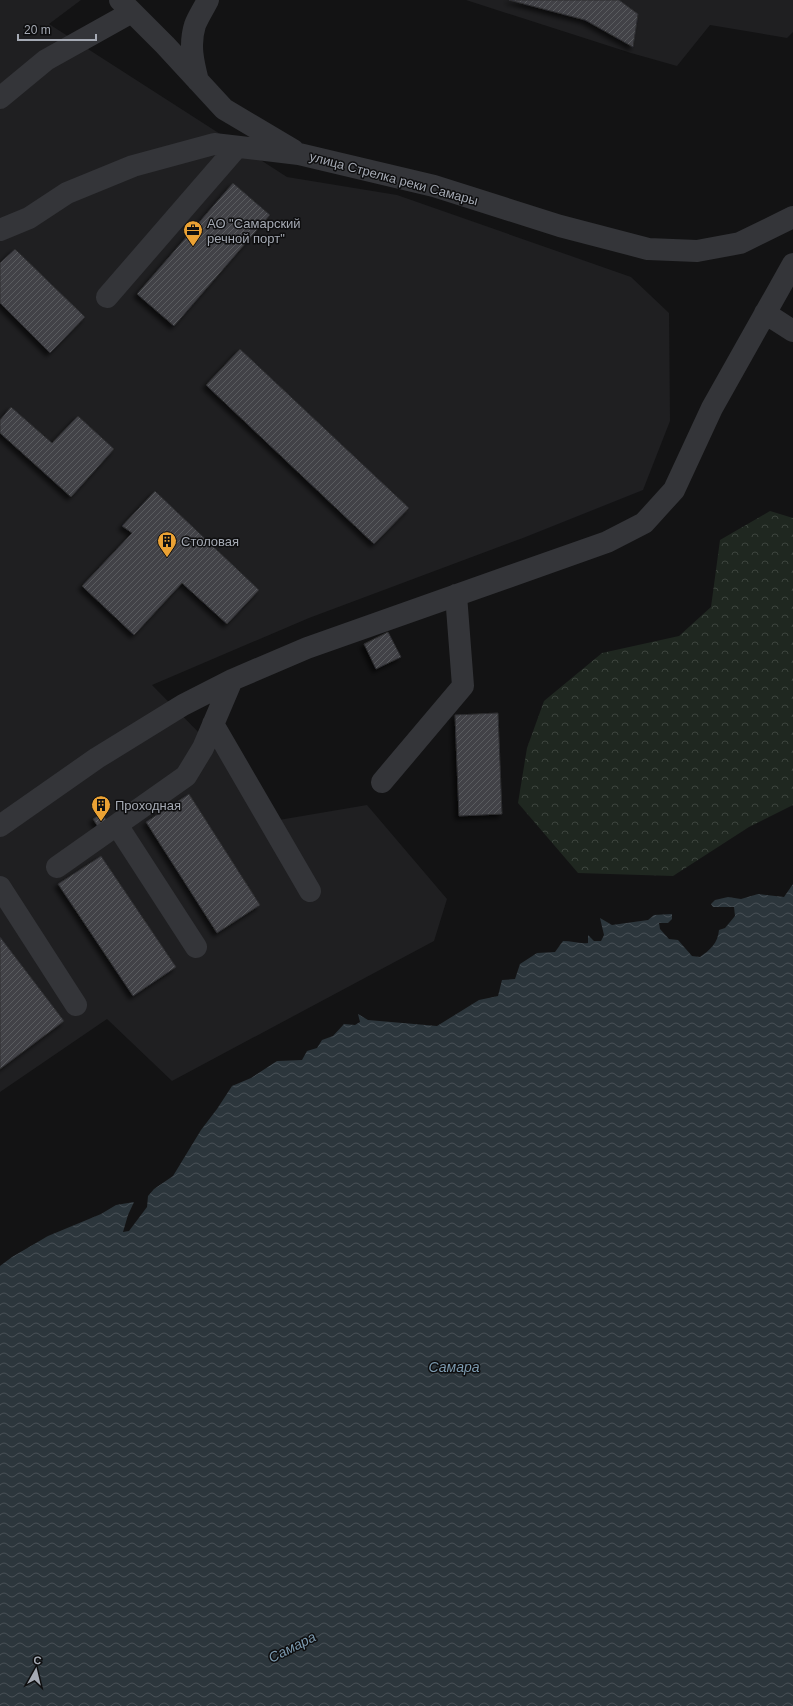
<svg xmlns="http://www.w3.org/2000/svg" width="793" height="1706" viewBox="0 0 793 1706" font-family="Helvetica,sans-serif">
  <style>
    .built { fill: #1f1f21 }
    .forest { fill: url(#forest-crowns) }
    .water { fill: url(#water-waves) }
    .building { fill: url(#building-hatch); stroke: #2d2d30; filter: url(#shadow) }
    .lines { fill: none; stroke-linecap: round; stroke-linejoin: round }
    .minor { stroke: #343539; stroke-width: 22 }
    .labels { text-anchor: middle; stroke-width: 3; stroke-linejoin: round; paint-order: stroke }
    .street-label { font-size: 13px; fill: #a5aab4; stroke: #0e0e0f }
    .poi-label { font-size: 13px; fill: #a5aab4; stroke: #0e0e0f; text-anchor: start }
    .water-label { font-size: 14px; font-style: italic; fill: #7c9aaf; stroke: #0e0e0f }
  </style>
  <defs>
    <pattern id="forest-crowns" width="20" height="18" patternUnits="userSpaceOnUse"><rect width="20" height="18" fill="#1f2720"/><path d="M2 6a3 3 0 1 1 6 0M12 15a3 3 0 1 1 6 0" fill="none" stroke="#3d443e"/></pattern>
    <pattern id="water-waves" width="16" height="10" patternUnits="userSpaceOnUse"><rect width="16" height="10" fill="#2c363c"/><path d="M0 5q4-4 8 0t8 0" fill="none" stroke="#485056"/></pattern>
    <pattern id="building-hatch" width="6" height="6" patternUnits="userSpaceOnUse"><rect width="6" height="6" fill="#424347"/><path d="M-1 1l2-2M0 6l6-6M5 7l2-2" fill="none" stroke="#5a5b5f"/></pattern>
    <filter id="shadow"><feDropShadow dx="-3.5" dy="3.5" stdDeviation="2" flood-color="#0009"/></filter>
  </defs>
  <rect width="100%" height="100%" fill="#131314"/>
  <!-- built -->
  <path class="built" d="M 0,0 L 81,0 L 49,24 L 287,177 L 397,195 L 631,277 L 669,313 L 670,421 L 643,490 L 523,538 L 309,618 L 152,685 L 214,748 L 267,822 L 367,805 L 447,899 L 434,941 L 172,1081 L 107,1019 L 0,1092 Z
    M 466,0 L 793,0 L 793,32 L 787,38 L 710,25 L 677,66 L 631,53 Z"/>
  <!-- forest -->
  <path class="forest" d="M 770,511 L 793,518 L 793,805 L 749,827 L 673,876 L 578,873 L 518,803 L 527,748 L 544,701 L 602,653 L 679,636 L 711,607 L 720,540 Z"/>
  <!-- water -->
  <path class="water" d="M 793,884 L 793,1706 L 0,1706 L 0,1266 L 12,1257 L 48,1236 L 101,1214 L 116,1205 L 134,1202 L 128,1215 L 123,1232 L 129,1231 L 147,1207 L 148,1196 L 154,1189 L 173,1176 L 201,1130 L 217,1109 L 232,1086 L 251,1078 L 277,1061 L 302,1060 L 307,1051 L 317,1048 L 322,1040 L 333,1036 L 344,1024 L 355,1025 L 360,1022 L 358,1014 L 368,1020 L 437,1026 L 479,1000 L 498,996 L 502,980 L 515,979 L 520,964 L 537,953 L 555,952 L 563,941 C 572,941 579,944 588,943 L 588,935 L 594,941 L 601,941 L 604,935 L 600,918 L 612,925 L 648,920 L 654,915 L 672,914 L 672,919 L 668,923 L 659,923 L 660,929 L 669,939 L 678,940 L 692,956 L 700,957 C 710,950 718,943 719,930 L 725,928 L 735,916 L 734,907 L 713,907 L 711,904 L 715,900 L 728,897 L 741,899 L 758,894 L 784,897 Z"/>
  <!-- building -->
  <path class="building" d="M 509,0 L 619,0 L 638,14 L 633,47 L 585,20 Z
    M 233,183 L 270,215 L 174,326 L 137,294 Z
    M 15,249 L 85,317 L 50,353 L 0,303 L 0,263 Z
    M 240,349 L 409,508 L 374,544 L 206,385 Z
    M 11,407 L 52,443 L 78,416 L 114,449 L 71,497 L 0,433 L 0,420 Z
    M 155,491 L 259,590 L 227,624 L 182,583 L 134,635 L 82,586 L 132,533 L 122,526 Z
    M 388,632 L 401,657 L 376,669 L 364,644 Z
    M 498,713 L 502,814 L 459,816 L 455,715 Z
    M 189,794 L 260,905 L 217,933 L 146,822 Z
    M 102,813 L 109,824 L 100,830 L 93,819 Z
    M 101,856 L 176,967 L 133,996 L 58,884 Z
    M 0,937 L 64,1021 L 0,1069 Z"/>
  <g class="lines">
    <!-- minor -->
    <path class="minor" d="M 120,0 L 165,45 L 224,109 L 293,150
      M 198,81 C 193,62 189,44 195,25 C 198,17 204,8 208,0
      M 0,98 L 46,60 L 132,12
      M 0,230 L 29,218 L 67,193 L 133,166 L 214,144 L 299,154 L 434,186 L 560,226 L 648,249 L 697,251 L 740,243 L 793,217
      M 107,297 L 237,147
      M 765,313 L 793,331
      M 213,724 L 310,891
      M 382,782 L 463,686 L 456,595
      M 117,825 L 196,947
      M 0,826 L 97,758 L 183,705 L 232,680 L 307,648 L 607,542 L 644,523 L 674,490 L 712,408 L 793,264
      M 57,867 L 186,776 L 203,748 L 232,680
      M 0,887 L 76,1005"/>
  </g>
  <!-- icons -->
  <defs>
    <g id="office-pin" transform="scale(1)"><path d="M0 17L-7.5 6A9.5 9.5 0 1 1 7.5 6Z" fill="#eba234" stroke="#0e0e0f"/><path d="M-6-3h4V-5.5h4V-3h4V5H-6ZM-1-4.5V-3h2v-1.5ZM-6 0V1H6V0Z" fill="#111"/></g>
    <g id="building-pin" transform="scale(1)"><path d="M0 17L-7.5 6A9.5 9.5 0 1 1 7.5 6Z" fill="#eba234" stroke="#0e0e0f"/><path d="M-4-6H4V6H1V3H-1V6H-4ZM-2.5-4.3h1.7v1.8h-1.7ZM.8-4.3h1.7v1.8H.8ZM-2.5-1h1.7V.8h-1.7ZM.8-1h1.7V.8H.8Z" fill="#111"/></g>
  </defs>
  <g fill-rule="evenodd">
    <use href="#office-pin" x="193" y="230"/>
    <use href="#building-pin" x="167" y="541"/>
    <use href="#building-pin" x="101" y="805"/>
  </g>
  <g class="labels">
    <!-- street labels -->
    <g class="street-label">
      <text transform="translate(394 178) rotate(15)" y="5">улица Стрелка реки Самары</text>
    </g>
    <!-- poi labels -->
    <g class="poi-label">
      <text x="207" y="228">АО "Самарский<tspan x="207" dy="15">речной порт"</tspan></text>
      <text x="181" y="546">Столовая</text>
      <text x="115" y="810">Проходная</text>
    </g>
    <!-- water labels -->
    <g class="water-label">
      <text x="454" y="1372">Самара</text>
      <text transform="translate(292 1647) rotate(-27)" y="5">Самара</text>
    </g>
  </g>
  <!-- north arrow -->
  <g transform="translate(36 1670) rotate(8)" stroke="#0e0e0f" stroke-width="3" paint-order="stroke">
  <path d="M0-3L7 15L0 10L-7 15Z" fill="#a5aab4"/>
  <text y="-6" font-size="11" font-weight="bold" text-anchor="middle" fill="#a5aab4">С</text>
  </g>
  <!-- scale -->
  <path d="M18 34v6h78v-6" fill="none" stroke="#a5aab4" stroke-width="2"/>
  <text x="24" y="34" font-size="12" fill="#a5aab4" stroke="#0e0e0f" stroke-width="3" paint-order="stroke">20 m</text>
</svg>
